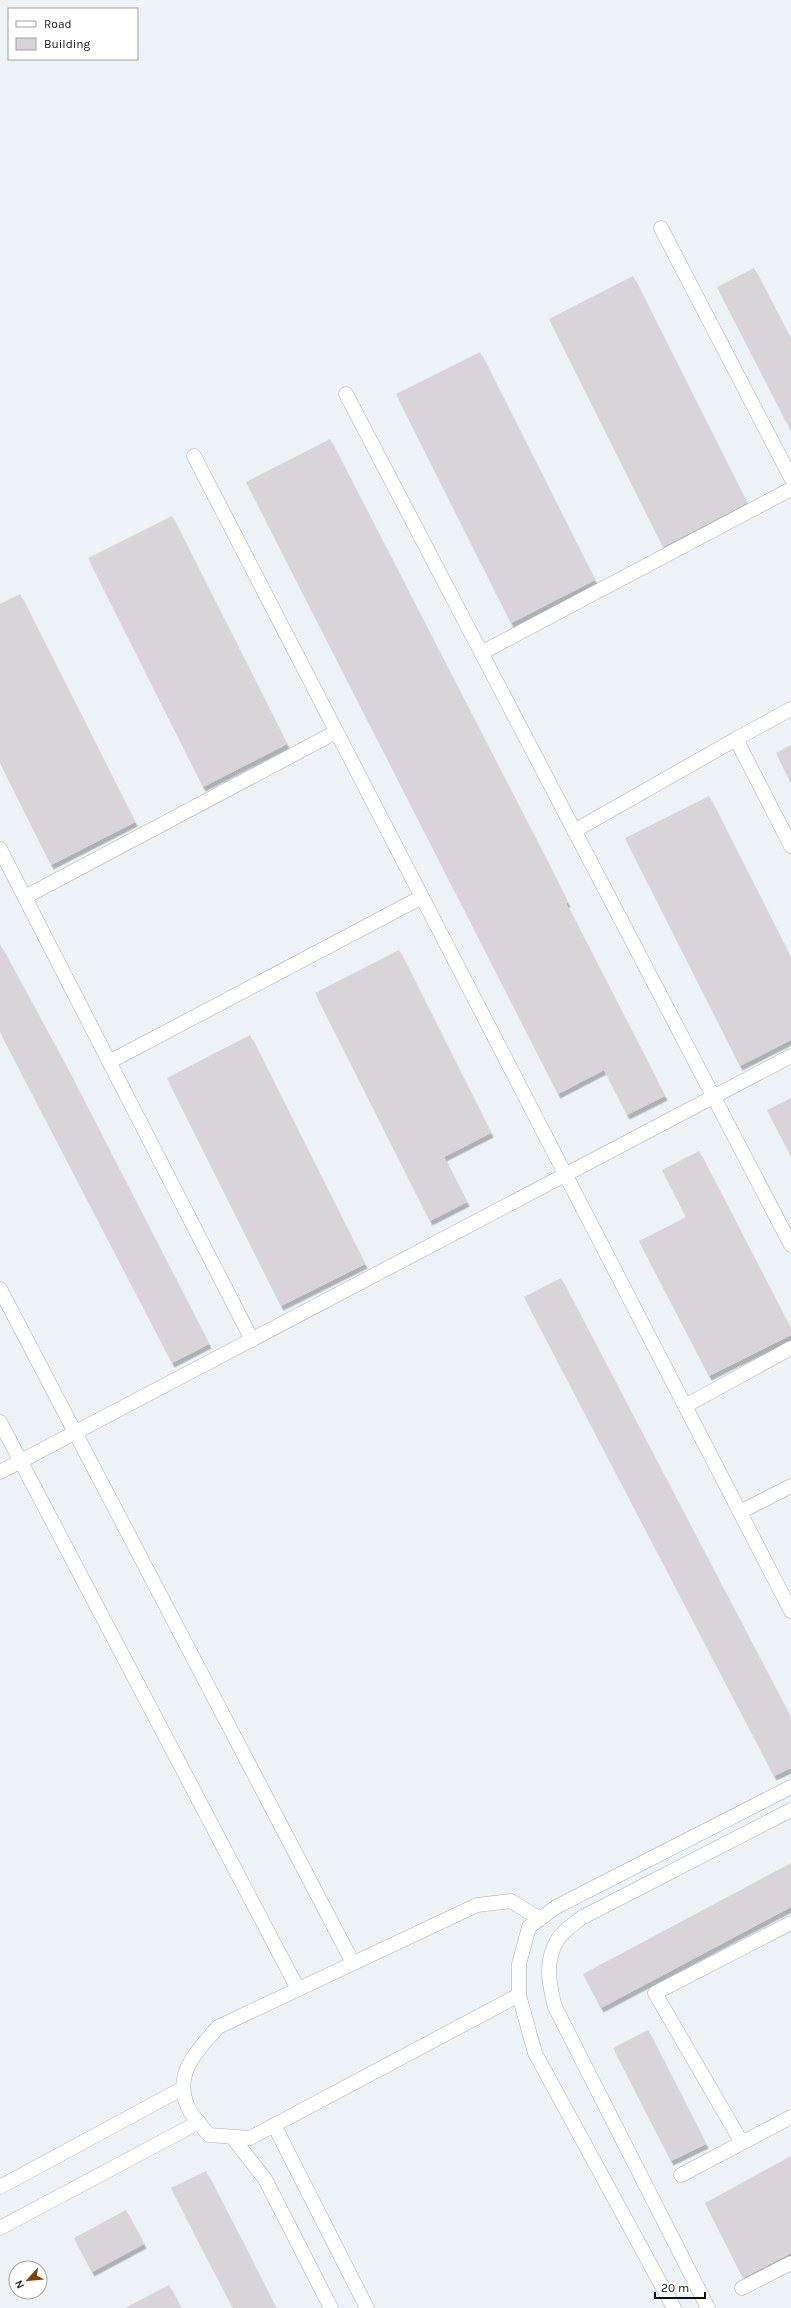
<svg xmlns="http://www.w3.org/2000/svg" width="791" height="2308" viewBox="0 0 791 2308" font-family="Karla,sans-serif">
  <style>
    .building { fill: #d9d4d8; filter: url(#shadow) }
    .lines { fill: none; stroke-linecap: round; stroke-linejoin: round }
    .street-casing { stroke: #a7acb0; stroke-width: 15 }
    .street { stroke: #fff; stroke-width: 14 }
  </style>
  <defs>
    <filter id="shadow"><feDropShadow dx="2.5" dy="4.5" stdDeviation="0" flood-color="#0004"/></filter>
  </defs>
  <rect width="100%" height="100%" fill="#ecf2f6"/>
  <!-- building -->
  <path class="building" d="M 754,268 L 791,339 L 791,431 L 717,287 Z
    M 633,276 L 747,503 L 663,547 L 549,319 Z
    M 480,352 L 595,580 L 511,623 L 396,394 Z
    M 330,439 L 545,857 L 568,903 L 566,903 L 665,1096 L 627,1115 L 604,1070 L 558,1094 L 246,482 Z
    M 172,516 L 287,744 L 203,787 L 88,558 Z
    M 20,594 L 135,822 L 51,865 L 0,763 L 0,604 Z
    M 791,745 L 791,783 L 776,753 Z
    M 709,796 L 791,958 L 791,1040 L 740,1066 L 625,838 Z
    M 0,944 L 64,1062 L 209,1344 L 172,1363 L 0,1032 Z
    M 399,950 L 491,1133 L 444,1157 L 467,1202 L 430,1221 L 315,993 Z
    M 250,1035 L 365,1264 L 281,1306 L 167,1078 Z
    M 791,1098 L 791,1156 L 767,1110 Z
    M 699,1151 L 791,1329 L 791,1335 L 709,1376 L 639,1241 L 686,1217 L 662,1170 Z
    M 561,1278 L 791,1718 L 791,1768 L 774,1776 L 524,1297 Z
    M 791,1863 L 791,1907 L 601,2008 L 583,1974 Z
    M 648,2030 L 706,2144 L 671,2161 L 613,2048 Z
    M 791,2156 L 791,2253 L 743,2278 L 705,2203 Z
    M 206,2171 L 239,2235 L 276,2308 L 233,2308 L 198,2241 L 171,2188 Z
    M 126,2210 L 144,2244 L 92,2272 L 74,2238 Z
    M 169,2285 L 181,2308 L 125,2308 Z"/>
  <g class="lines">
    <!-- street casing -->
    <g class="street-casing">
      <path id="street" d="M 661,228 L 791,478
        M 346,394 L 791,1245
        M 194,456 L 791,1611
        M 481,653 L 791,489
        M 736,739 L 791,709
        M 574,831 L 736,739 L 791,846
        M 0,849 L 252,1340
        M 25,897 L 336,732
        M 109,1062 L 422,897
        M 0,1289 L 353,1963
        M 685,1406 L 791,1348
        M 0,1422 L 298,1989
        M 0,1472 L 791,1056
        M 740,1512 L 791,1486
        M 519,1995 L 250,2138 L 209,2135 C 202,2126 191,2116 187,2105 C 174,2072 198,2050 218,2027 L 477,1905 L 511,1901 L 540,1919
        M 274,2125 L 367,2308
        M 232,2137 L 265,2179 L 331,2308
        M 742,2143 L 655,1993 L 791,1923
        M 681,2175 L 791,2117
        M 0,2187 L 183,2088
        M 0,2228 L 199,2122
        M 742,2288 L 791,2263
        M 674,2308 L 535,2053 L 519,1995 L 519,1964 L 529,1927 L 556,1907 L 791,1787
        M 708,2308 L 555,2007 C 549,1984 544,1961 558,1939 C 563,1931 574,1924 581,1918 L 791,1810"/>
    </g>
    <!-- street -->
    <use href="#street" class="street"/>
  </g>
  <!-- legend -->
  <rect x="8" y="8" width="130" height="52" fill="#ffffff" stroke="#9fa0a0"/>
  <rect x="16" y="21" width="20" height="6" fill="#ffffff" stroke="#9fa0a0"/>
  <text x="44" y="28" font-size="12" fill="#0f1112">Road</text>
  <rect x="16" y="38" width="20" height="12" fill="#d9d4d8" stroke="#9fa0a0"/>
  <text x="44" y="48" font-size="12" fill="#0f1112">Building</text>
  <!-- north arrow -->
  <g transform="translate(28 2280) rotate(243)"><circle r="19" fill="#ffffff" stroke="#9fa0a0"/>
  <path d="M0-3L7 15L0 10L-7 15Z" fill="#834505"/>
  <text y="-6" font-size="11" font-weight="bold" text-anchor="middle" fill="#0f1112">N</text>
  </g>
  <!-- scale -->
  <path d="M655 2292v6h50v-6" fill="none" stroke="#0f1112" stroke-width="2"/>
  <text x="661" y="2292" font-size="12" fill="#0f1112" stroke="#ffffff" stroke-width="3" paint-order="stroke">20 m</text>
</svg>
